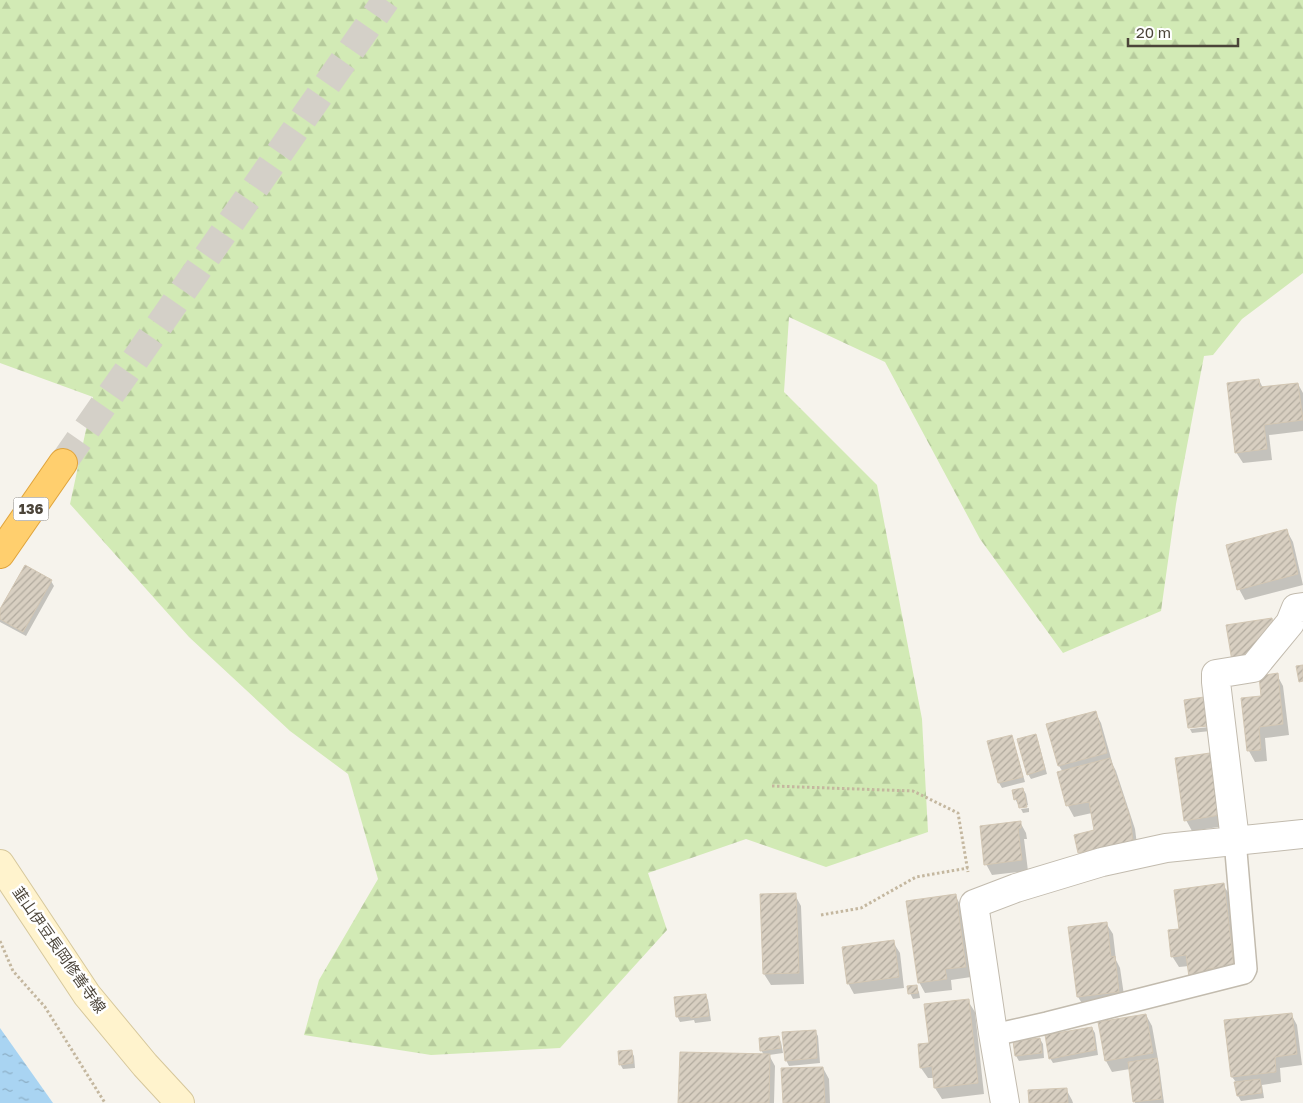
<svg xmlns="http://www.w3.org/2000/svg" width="1303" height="1103" viewBox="0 0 1303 1103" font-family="'Golos Text','Noto Sans JP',sans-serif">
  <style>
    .forest { fill: url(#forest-firs) }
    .water { fill: url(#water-ripples) }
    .shadow { fill: #0003 }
    .building { fill: url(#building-hatch); stroke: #d3c7b4 }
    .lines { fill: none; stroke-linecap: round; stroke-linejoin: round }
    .highway-tunnel { stroke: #d4d0c8; stroke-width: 28; stroke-dasharray: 28 14; stroke-linecap: butt }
    .lane-casing { stroke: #c2bbae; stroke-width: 24 }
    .street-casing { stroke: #c2bbae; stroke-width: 30 }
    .secondary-casing { stroke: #d6c79b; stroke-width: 30 }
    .highway-casing { stroke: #e0a43c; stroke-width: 30 }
    .path { stroke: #c4b79f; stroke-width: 3; stroke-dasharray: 2.5 2.5; stroke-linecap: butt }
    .lane { stroke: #fff; stroke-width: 21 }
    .street { stroke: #fff; stroke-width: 28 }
    .secondary { stroke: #fff3cd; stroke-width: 28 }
    .highway { stroke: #ffcf6e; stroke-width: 28 }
    .labels { text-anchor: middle; stroke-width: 5; stroke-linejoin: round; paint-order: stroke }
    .shield { fill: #fff; stroke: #817c74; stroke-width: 1 }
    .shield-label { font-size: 14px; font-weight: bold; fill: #4b4439 }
    .street-label { font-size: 15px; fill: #4b4439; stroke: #fff }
  </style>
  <defs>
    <pattern id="forest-firs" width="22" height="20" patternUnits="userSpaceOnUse" patternTransform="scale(1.25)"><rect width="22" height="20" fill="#d2eab5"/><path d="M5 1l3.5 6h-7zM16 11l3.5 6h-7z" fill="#b6ca9c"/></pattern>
    <pattern id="water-ripples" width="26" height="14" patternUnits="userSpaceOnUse" patternTransform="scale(1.25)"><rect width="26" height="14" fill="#a9d4f2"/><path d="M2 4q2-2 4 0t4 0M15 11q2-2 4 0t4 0" fill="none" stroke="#8caec5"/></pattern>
    <pattern id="building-hatch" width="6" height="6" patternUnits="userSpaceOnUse" patternTransform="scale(1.25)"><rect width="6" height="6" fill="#d8cfc1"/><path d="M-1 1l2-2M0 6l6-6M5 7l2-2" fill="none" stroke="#b1aa9e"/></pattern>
  </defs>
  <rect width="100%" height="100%" fill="#f6f3ec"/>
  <!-- forest -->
  <path class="forest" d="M 0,0 L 1303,0 L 1303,273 L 1242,319 L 1213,355 L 1204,356 L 1176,504 L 1161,611 L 1063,653 L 980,539 L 885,362 L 789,317 L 784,392 L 877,485 L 922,719 L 928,832 L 826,867 L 746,839 L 648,873 L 667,930 L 560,1048 L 431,1055 L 304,1035 L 319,980 L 378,879 L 348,774 L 290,731 L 189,637 L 70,504 L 93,397 L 0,363 Z"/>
  <!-- water -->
  <path class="water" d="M 0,1028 L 53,1103 L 0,1103 Z"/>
  <!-- shadow -->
  <path class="shadow" d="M 1259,380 L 1263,388 L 1298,384 L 1303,393 L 1303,431 L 1269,435 L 1272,460 L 1243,463 L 1236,452 Z
    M 1287,531 L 1293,542 L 1303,585 L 1245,600 L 1239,589 Z
    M 51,581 L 54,586 L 26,636 L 0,622 L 0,612 Z
    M 1277,675 L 1283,686 L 1289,735 L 1265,738 L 1267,761 L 1255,762 L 1249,751 L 1242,699 L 1263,697 Z
    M 1095,712 L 1101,723 L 1113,765 L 1116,771 L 1135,829 L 1138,852 L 1086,864 L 1080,853 L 1076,836 L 1096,831 L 1092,813 L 1074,817 L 1068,806 L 1059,773 L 1063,772 L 1059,766 L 1048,725 Z
    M 1209,727 L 1210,731 L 1192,733 L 1190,729 Z
    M 1035,735 L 1038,740 L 1047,774 L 1031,779 L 1028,774 Z
    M 1011,737 L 1014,742 L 1025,782 L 1002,788 L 999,783 Z
    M 1210,754 L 1216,765 L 1225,826 L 1192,831 L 1186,820 Z
    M 1023,789 L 1026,794 L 1028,805 L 1020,807 L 1019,804 L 1018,804 L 1015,799 Z
    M 1029,808 L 1029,812 L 1023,813 L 1021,809 Z
    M 1020,822 L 1026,833 L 1027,839 L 1024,839 L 1028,871 L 992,875 L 986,864 Z
    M 1223,885 L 1230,895 L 1240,977 L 1212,980 L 1189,966 L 1179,967 L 1172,956 L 1180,930 Z
    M 795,895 L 801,906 L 804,984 L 771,985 L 764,974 L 762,896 Z
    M 955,895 L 961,906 L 971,977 L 951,980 L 952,990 L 925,993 L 919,982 Z
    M 1106,923 L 1113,934 L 1116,960 L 1120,968 L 1125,1002 L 1085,1008 L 1078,997 L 1070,928 Z
    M 893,942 L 900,953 L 904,988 L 854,994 L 848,983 Z
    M 916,987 L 919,992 L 920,998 L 913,999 L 910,993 Z
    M 705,995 L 708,1000 L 711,1021 L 695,1023 L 694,1020 L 680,1022 L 677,1016 Z
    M 968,1001 L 975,1012 L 984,1094 L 942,1099 L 935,1088 L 934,1078 L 928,1078 L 921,1068 L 930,1044 Z
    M 1291,1014 L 1297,1025 L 1302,1065 L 1280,1068 L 1281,1082 L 1262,1085 L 1264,1098 L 1241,1101 L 1238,1096 L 1236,1082 L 1232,1077 Z
    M 1146,1015 L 1152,1026 L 1159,1065 L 1164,1103 L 1135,1103 L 1130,1069 L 1112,1072 L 1106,1061 L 1099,1023 Z
    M 1092,1028 L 1095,1033 L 1098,1055 L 1053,1063 L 1050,1058 Z
    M 815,1031 L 818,1036 L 820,1063 L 789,1066 L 786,1060 Z
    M 778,1037 L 781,1042 L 783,1053 L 769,1055 L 775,1066 L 774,1103 L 680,1103 L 764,1055 L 761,1050 Z
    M 1040,1039 L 1043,1044 L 1044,1058 L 1019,1061 L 1016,1056 Z
    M 631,1051 L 634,1056 L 635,1068 L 623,1069 L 620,1064 Z
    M 823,1068 L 829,1079 L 830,1103 L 784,1103 Z
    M 1066,1089 L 1072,1100 L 1073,1103 L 1030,1103 Z"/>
  <!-- building -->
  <path class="building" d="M 1259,379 L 1260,387 L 1298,383 L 1303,420 L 1264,425 L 1267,449 L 1235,453 L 1227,383 Z
    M 1287,529 L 1298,574 L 1237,590 L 1226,545 Z
    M 25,565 L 52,580 L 23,632 L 0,619 L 0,609 Z
    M 1272,618 L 1274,630 L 1247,658 L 1232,661 L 1226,625 Z
    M 1303,665 L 1303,681 L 1299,682 L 1296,666 Z
    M 1278,673 L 1283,724 L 1259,727 L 1261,750 L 1247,751 L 1241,698 L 1261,696 L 1259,676 Z
    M 1204,697 L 1208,726 L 1188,728 L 1184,700 Z
    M 1096,711 L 1107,753 L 1058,766 L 1046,724 Z
    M 1036,734 L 1045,769 L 1027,775 L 1017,739 Z
    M 1012,735 L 1023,777 L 998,783 L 987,741 Z
    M 1210,753 L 1220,815 L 1184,821 L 1175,758 Z
    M 1110,758 L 1130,817 L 1133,841 L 1078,853 L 1074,835 L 1094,830 L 1089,802 L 1066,806 L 1057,772 Z
    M 1023,788 L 1027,807 L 1019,808 L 1017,799 L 1014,800 L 1012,790 Z
    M 1021,821 L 1021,828 L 1018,828 L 1022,860 L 984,865 L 980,826 Z
    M 1224,883 L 1234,966 L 1207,969 L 1208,974 L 1189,977 L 1186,955 L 1171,957 L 1168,930 L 1179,929 L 1174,890 Z
    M 796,893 L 799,973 L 763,974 L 760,894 Z
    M 956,894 L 966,967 L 945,969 L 947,979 L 918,983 L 906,901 Z
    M 1107,922 L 1111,957 L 1115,956 L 1119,992 L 1077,997 L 1068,927 Z
    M 894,940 L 899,977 L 847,984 L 842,947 Z
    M 917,985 L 918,993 L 908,994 L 907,986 Z
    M 706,994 L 709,1016 L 691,1018 L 690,1016 L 676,1017 L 674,997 Z
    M 969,999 L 978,1083 L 934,1088 L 932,1066 L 920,1068 L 918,1044 L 929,1043 L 924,1004 Z
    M 1292,1013 L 1297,1054 L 1275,1057 L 1276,1072 L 1231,1077 L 1224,1020 Z
    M 1146,1014 L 1153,1053 L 1105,1061 L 1098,1022 Z
    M 1092,1027 L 1096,1050 L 1049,1059 L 1045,1035 Z
    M 816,1030 L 817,1058 L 785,1061 L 782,1032 Z
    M 779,1036 L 781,1048 L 760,1051 L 759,1038 Z
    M 1040,1038 L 1042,1053 L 1015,1056 L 1013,1041 Z
    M 632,1050 L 633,1063 L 619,1065 L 618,1051 Z
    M 680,1052 L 770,1054 L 769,1103 L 678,1103 Z
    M 1157,1058 L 1162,1099 L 1133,1102 L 1128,1062 Z
    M 823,1067 L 825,1103 L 783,1103 L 781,1068 Z
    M 1260,1079 L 1262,1093 L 1237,1096 L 1234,1082 Z
    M 1067,1088 L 1068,1103 L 1029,1103 L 1028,1090 Z"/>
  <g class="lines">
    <!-- highway-tunnel -->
    <path class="highway-tunnel" d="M 63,463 L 386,0"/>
    <!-- lane casing -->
    <g class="lane-casing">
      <path id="lane" d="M 993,1033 L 1007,1032 L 1047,1023 L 1244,973 L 1246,969 L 1235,840"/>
    </g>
    <!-- street casing -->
    <g class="street-casing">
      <path id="street" d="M 1235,840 L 1216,682 L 1216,674 L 1253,668 L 1290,623 L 1296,608 L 1303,607
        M 1005,1103 L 993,1033 L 974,904 L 1016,888 L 1102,862 L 1166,848 L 1303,834"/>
    </g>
    <!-- secondary casing -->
    <g class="secondary-casing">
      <path id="secondary" d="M 0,864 L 87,995 L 145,1065 L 180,1103"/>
    </g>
    <!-- highway casing -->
    <g class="highway-casing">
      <path id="highway" d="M 0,554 L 63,463"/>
    </g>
    <!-- path -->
    <path class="path" d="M 772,786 L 913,791 L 958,813 L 968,872
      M 821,915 L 861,908 L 916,877 L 968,868
      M 0,941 L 13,971 L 45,1007 L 105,1103"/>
    <!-- lane -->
    <use href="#lane" class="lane"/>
    <!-- street -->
    <use href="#street" class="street"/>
    <!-- secondary -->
    <use href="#secondary" class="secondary"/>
    <!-- highway -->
    <use href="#highway" class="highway"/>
  </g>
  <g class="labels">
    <!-- shield labels -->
    <rect class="shield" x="13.5" y="497.5" width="35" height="23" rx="4"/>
    <g class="shield-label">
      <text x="31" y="514">136</text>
    </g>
    <!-- street labels -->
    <g class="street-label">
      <text transform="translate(59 950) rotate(55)" y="5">韮山伊豆長岡修善寺線</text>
    </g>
  </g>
  <!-- scale -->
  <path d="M1128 38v8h110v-8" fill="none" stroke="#4b4439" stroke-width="2.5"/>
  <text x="1136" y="38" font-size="15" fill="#4b4439" stroke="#ffffff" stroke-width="4" paint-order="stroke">20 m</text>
</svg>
